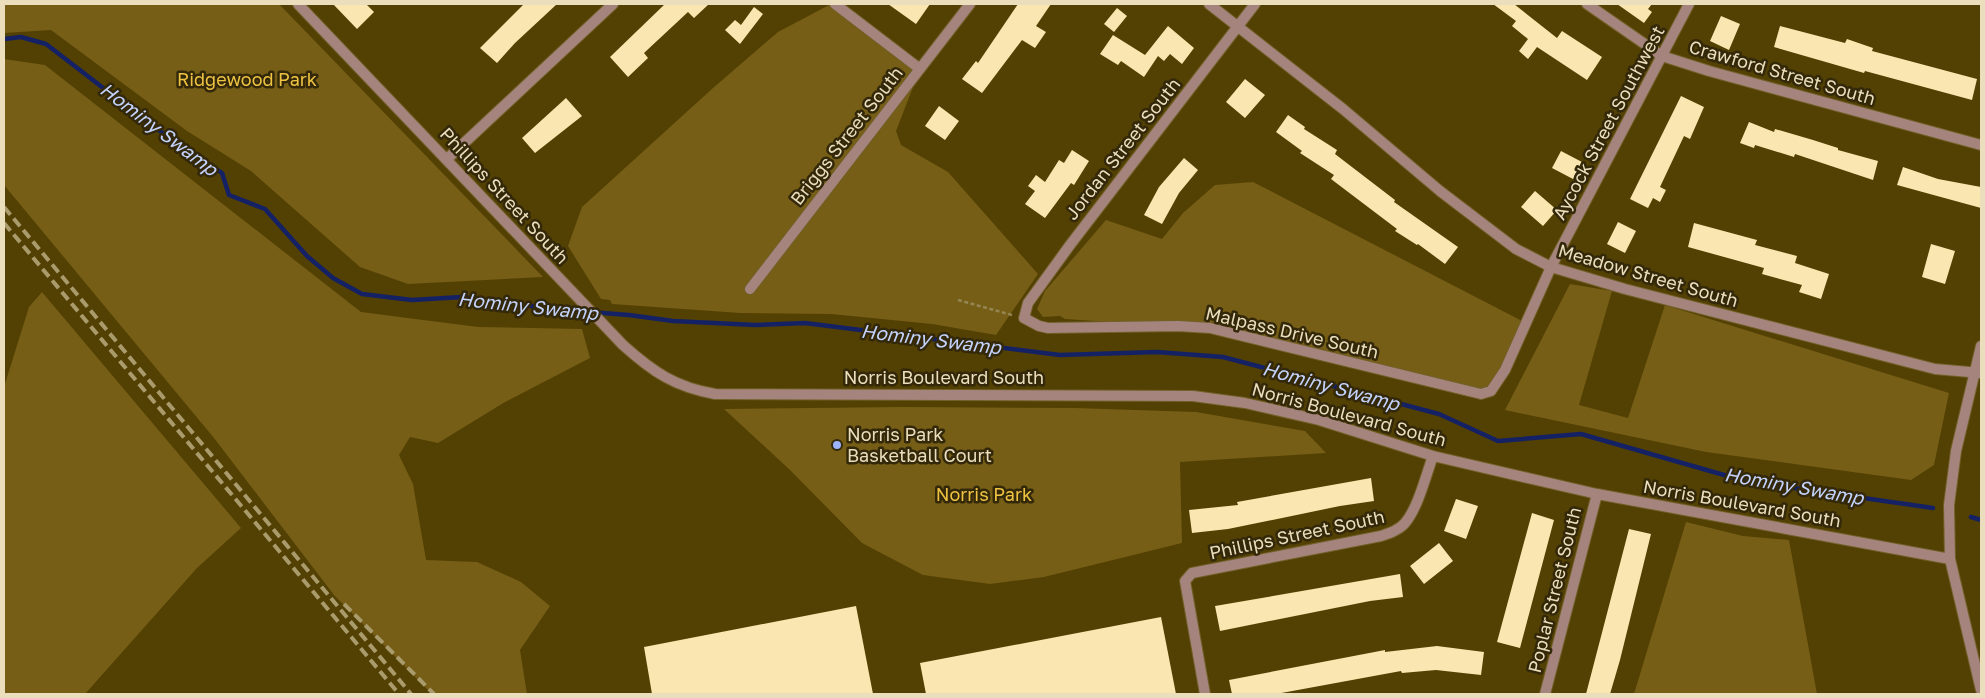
<svg xmlns="http://www.w3.org/2000/svg" width="1985" height="698" viewBox="0 0 1985 698" font-family="'Golos Text',sans-serif">
  <style>
    .green { fill: #765e16 }
    .lines { fill: none; stroke-linecap: round; stroke-linejoin: round }
    .stream { stroke: #152165; stroke-width: 4.5 }
    .building { fill: #fae6b1 }
    .street-casing { stroke: #716028; stroke-width: 12 }
    .path { stroke: #958553; stroke-width: 2.5; stroke-dasharray: 4 2.5; stroke-linecap: butt }
    .street { stroke: #a6847e; stroke-width: 10 }
    .rail { stroke: #aa9b6d; stroke-width: 4; stroke-dasharray: 10 5; stroke-linecap: butt }
    .poi-dot { fill: #9cb4fd; stroke: #33280a; stroke-width: 2 }
    .labels { text-anchor: middle; stroke-width: 5; stroke-linejoin: round; paint-order: stroke }
    .street-label { font-size: 18px; fill: #ebdebc; stroke: #33280a }
    .park-label { font-size: 18px; fill: #eec342; stroke: #33280a }
    .poi-label { font-size: 18px; fill: #ebdebc; stroke: #33280a; text-anchor: start }
    .water-label { font-size: 19px; font-style: italic; fill: #c4d3fc; stroke: #33280a }
  </style>
  <rect width="100%" height="100%" fill="#534003"/>
  <!-- green -->
  <path class="green" d="M 4,4 L 279,4 L 543,277 L 408,284 L 360,267 L 251,171 L 187,131 L 51,30 L 4,33 Z
    M 831,4 L 920,69 L 896,131 L 901,145 L 948,172 L 1038,274 L 996,335 L 932,324 L 831,314 L 740,313 L 612,304 L 610,300 L 601,299 L 568,246 L 582,207 L 713,88 L 778,32 Z
    M 4,59 L 45,65 L 361,312 L 478,327 L 582,329 L 590,358 L 505,402 L 438,443 L 410,437 L 399,455 L 413,484 L 426,560 L 477,562 L 521,582 L 550,606 L 520,650 L 527,694 L 432,694 L 334,595 L 214,438 L 4,185 Z
    M 1253,182 L 1526,323 L 1495,386 L 1481,394 L 1202,328 L 1065,319 L 1060,316 L 1043,317 L 1037,309 L 1045,291 L 1106,220 L 1162,239 L 1183,213 L 1215,185 Z
    M 1570,284 L 1612,291 L 1579,405 L 1628,418 L 1665,305 L 1949,393 L 1934,465 L 1911,480 L 1706,452 L 1505,410 Z
    M 42,292 L 241,528 L 197,568 L 85,694 L 4,694 L 4,387 L 29,307 Z
    M 904,407 L 1075,408 L 1196,412 L 1305,431 L 1326,453 L 1180,462 L 1182,543 L 1044,577 L 990,584 L 923,575 L 862,543 L 790,470 L 724,409 Z
    M 1686,522 L 1743,536 L 1789,540 L 1817,694 L 1634,694 Z"/>
  <g class="lines">
    <!-- stream -->
    <path class="stream" d="M 4,39 L 21,37 L 46,44 L 154,127 L 222,173 L 229,195 L 265,209 L 307,256 L 333,278 L 362,294 L 412,300 L 462,297 L 563,310 L 629,315 L 673,321 L 755,325 L 805,323 L 1060,355 L 1157,352 L 1223,357 L 1439,414 L 1498,441 L 1581,434 L 1745,481 L 1933,508
      M 1971,517 L 1981,520"/>
  </g>
  <!-- building -->
  <path class="building" d="M 333,4 L 366,4 L 374,12 L 357,29 Z
    M 524,4 L 557,4 L 515,43 L 497,63 L 480,48 Z
    M 665,4 L 709,4 L 694,18 L 688,12 L 644,53 L 648,58 L 628,77 L 610,57 Z
    M 888,4 L 930,4 L 916,24 Z
    M 1018,4 L 1051,4 L 1036,26 L 1046,32 L 1035,48 L 1022,40 L 982,93 L 962,79 L 976,61 L 978,63 Z
    M 1493,4 L 1514,4 L 1557,38 L 1562,31 L 1602,57 L 1587,80 L 1537,47 L 1528,59 L 1519,51 L 1528,39 L 1512,26 L 1516,21 Z
    M 1617,4 L 1652,4 L 1648,9 L 1652,12 L 1644,23 Z
    M 754,7 L 763,14 L 740,44 L 725,30 L 735,20 L 741,25 Z
    M 1117,8 L 1127,16 L 1114,32 L 1104,24 Z
    M 1721,16 L 1740,24 L 1729,50 L 1710,41 Z
    M 1168,26 L 1194,48 L 1182,64 L 1170,54 L 1164,61 L 1158,56 L 1144,77 L 1121,61 L 1118,65 L 1100,54 L 1113,35 L 1145,55 Z
    M 1780,26 L 1845,43 L 1847,39 L 1873,48 L 1872,51 L 1977,79 L 1972,100 L 1865,71 L 1864,73 L 1774,47 Z
    M 1245,79 L 1265,95 L 1245,118 L 1226,102 Z
    M 1681,96 L 1704,107 L 1690,139 L 1684,136 L 1660,187 L 1666,190 L 1660,202 L 1653,198 L 1648,208 L 1630,199 Z
    M 566,98 L 582,116 L 535,153 L 522,138 Z
    M 939,106 L 959,121 L 945,140 L 925,126 Z
    M 1288,115 L 1305,127 L 1304,129 L 1337,150 L 1335,154 L 1395,200 L 1394,202 L 1458,247 L 1445,264 L 1418,244 L 1417,245 L 1395,231 L 1397,229 L 1331,179 L 1334,175 L 1300,153 L 1302,151 L 1276,132 Z
    M 1749,122 L 1774,132 L 1775,129 L 1813,140 L 1838,148 L 1838,150 L 1878,161 L 1873,180 L 1795,154 L 1794,157 L 1755,145 L 1754,148 L 1740,143 Z
    M 1072,150 L 1089,161 L 1074,185 L 1071,183 L 1045,218 L 1025,204 L 1035,191 L 1028,186 L 1036,175 L 1045,182 L 1059,160 L 1064,163 Z
    M 1561,151 L 1582,162 L 1573,179 L 1552,168 Z
    M 1184,158 L 1198,170 L 1179,193 L 1162,224 L 1144,215 L 1159,187 Z
    M 1903,167 L 1938,179 L 1981,187 L 1981,208 L 1897,185 Z
    M 1535,191 L 1557,210 L 1543,226 L 1521,207 Z
    M 1618,222 L 1636,231 L 1625,253 L 1607,244 Z
    M 1694,223 L 1757,240 L 1755,245 L 1797,256 L 1795,263 L 1829,274 L 1821,299 L 1799,292 L 1802,285 L 1762,274 L 1764,268 L 1688,247 Z
    M 1931,244 L 1955,251 L 1945,284 L 1922,277 Z
    M 1371,478 L 1374,501 L 1340,506 L 1228,529 L 1192,533 L 1189,510 L 1238,505 L 1237,502 Z
    M 1456,499 L 1478,506 L 1466,539 L 1444,531 Z
    M 1532,513 L 1554,520 L 1520,648 L 1497,642 Z
    M 1629,529 L 1651,534 L 1620,660 L 1610,694 L 1586,694 Z
    M 1439,543 L 1453,561 L 1424,584 L 1410,566 Z
    M 1400,574 L 1403,597 L 1370,601 L 1220,631 L 1215,606 Z
    M 856,606 L 873,694 L 652,694 L 644,647 Z
    M 1161,617 L 1176,694 L 926,694 L 920,663 Z
    M 1437,646 L 1484,652 L 1481,675 L 1436,670 L 1402,673 L 1401,671 L 1276,694 L 1232,694 L 1229,680 L 1385,650 L 1385,652 Z"/>
  <g class="lines">
    <!-- street casing -->
    <g class="street-casing">
      <path id="street" d="M 298,4 L 623,345 C 653,372 675,387 715,394 L 1193,396 L 1245,403 L 1319,420 L 1433,456 L 1597,494 L 1950,559
        M 835,4 L 920,69
        M 1209,4 L 1343,109 L 1440,191 L 1516,249 L 1551,267 L 1625,289 L 1935,369 L 1981,373
        M 1255,4 L 1070,245 L 1028,303 L 1024,318 L 1039,326 L 1048,328 L 1178,326 L 1210,328 L 1481,394 L 1491,391 L 1505,370 L 1551,267 L 1689,4
        M 1587,4 L 1662,56 L 1709,71 L 1981,145
        M 447,159 L 613,4
        M 750,289 L 970,4
        M 1981,346 L 1956,451 L 1949,505 L 1950,559 L 1981,690
        M 1205,694 L 1185,581 L 1192,573 L 1381,536 C 1390,533 1399,530 1405,523 C 1418,508 1426,475 1433,456
        M 1545,694 L 1597,494"/>
    </g>
    <!-- path -->
    <path class="path" d="M 958,300 L 1012,315"/>
    <!-- street -->
    <use href="#street" class="street"/>
    <!-- rail -->
    <path class="rail" d="M 4,207 L 411,694
      M 4,223 L 399,694
      M 344,604 L 434,694"/>
  </g>
  <!-- markers -->
  <circle class="poi-dot" cx="837" cy="445" r="5"/>
  <g class="labels">
    <!-- street labels -->
    <g class="street-label">
      <text transform="translate(1782 73) rotate(16)" y="6">Crawford Street South</text>
      <text transform="translate(1609 123) rotate(-62)" y="6">Aycock Street Southwest</text>
      <text transform="translate(847 136) rotate(-52)" y="6">Briggs Street South</text>
      <text transform="translate(1123 149) rotate(-52)" y="6">Jordan Street South</text>
      <text transform="translate(504 196) rotate(47)" y="6">Phillips Street South</text>
      <text transform="translate(1648 276) rotate(16)" y="6">Meadow Street South</text>
      <text transform="translate(1292 333) rotate(13)" y="6">Malpass Drive South</text>
      <text x="944" y="384">Norris Boulevard South</text>
      <text transform="translate(1349 415) rotate(15)" y="6">Norris Boulevard South</text>
      <text transform="translate(1742 504) rotate(10)" y="6">Norris Boulevard South</text>
      <text transform="translate(1297 535) rotate(-12)" y="6">Phillips Street South</text>
      <text transform="translate(1555 590) rotate(-76)" y="6">Poplar Street South</text>
    </g>
    <!-- park labels -->
    <g class="park-label">
      <text x="247" y="86">Ridgewood Park</text>
      <text x="984" y="501">Norris Park</text>
    </g>
    <!-- poi labels -->
    <g class="poi-label">
      <text x="847" y="441">Norris Park<tspan x="847" dy="21">Basketball Court</tspan></text>
    </g>
    <!-- water labels -->
    <g class="water-label">
      <text transform="translate(159 129) rotate(37)" y="7">Hominy Swamp</text>
      <text transform="translate(528 306) rotate(6)" y="7">Hominy Swamp</text>
      <text transform="translate(931 339) rotate(7)" y="7">Hominy Swamp</text>
      <text transform="translate(1331 386) rotate(15)" y="7">Hominy Swamp</text>
      <text transform="translate(1794 486) rotate(10)" y="7">Hominy Swamp</text>
    </g>
  </g>
  <!-- border -->
  <rect width="1985" height="698" fill="none" stroke="#ebdebc" stroke-width="10"/>
</svg>
